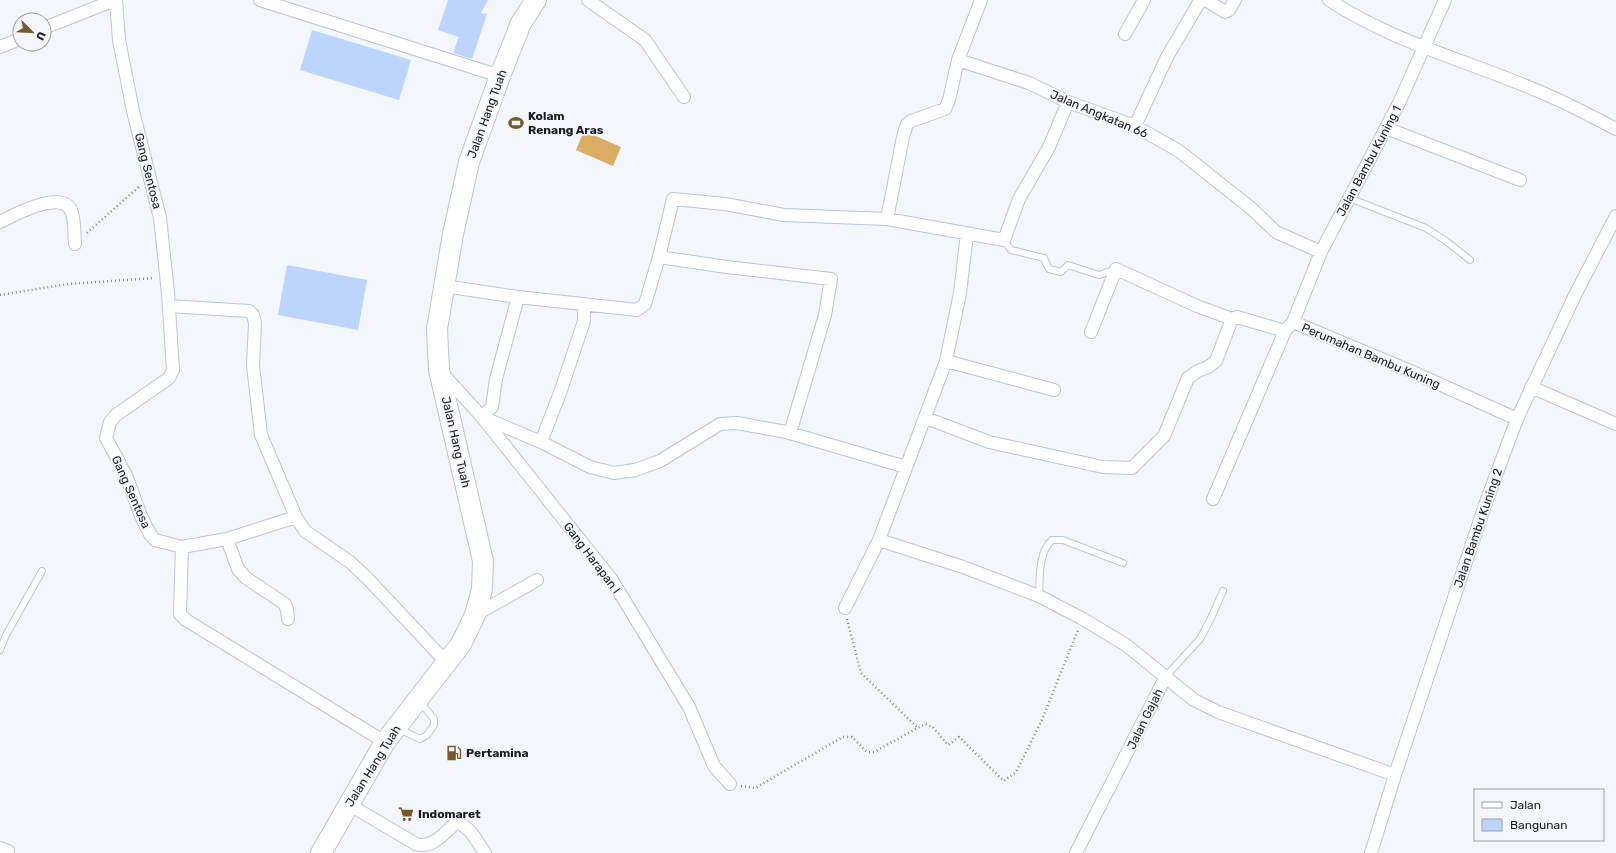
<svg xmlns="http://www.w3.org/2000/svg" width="1616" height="853" viewBox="0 0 1616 853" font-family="Rubik,sans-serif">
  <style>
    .water { fill: #dbac63 }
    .building { fill: #bcd5fe }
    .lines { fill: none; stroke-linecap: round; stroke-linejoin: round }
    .lane-casing { stroke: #b8c5dc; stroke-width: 8 }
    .street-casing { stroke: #b8c5dc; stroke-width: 14 }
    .primary-casing { stroke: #b8c5dc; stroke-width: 22 }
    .path { stroke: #84888f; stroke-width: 2.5; stroke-dasharray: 1 3; stroke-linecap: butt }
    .lane { stroke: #fff; stroke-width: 6 }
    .street { stroke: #fff; stroke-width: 12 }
    .primary { stroke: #fff; stroke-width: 20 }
    .labels { text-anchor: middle; stroke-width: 3.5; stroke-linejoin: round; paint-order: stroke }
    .street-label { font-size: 12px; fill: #171c24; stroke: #f3f6fb }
    .poi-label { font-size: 12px; font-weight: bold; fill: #171c24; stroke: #f3f6fb; text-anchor: start }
  </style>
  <rect width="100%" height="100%" fill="#f3f6fb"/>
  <!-- water -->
  <path class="water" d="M 584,131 L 621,147 L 613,166 L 576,150 Z"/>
  <!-- building -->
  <path class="building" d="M 448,0 L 488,0 L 481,13 L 487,14 L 472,59 L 453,53 L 459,37 L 438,30 Z
    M 312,30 L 411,60 L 399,100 L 300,70 Z
    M 287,265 L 367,280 L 358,330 L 278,315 Z"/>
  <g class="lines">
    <!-- lane casing -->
    <g class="lane-casing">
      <path id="lane" d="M 1349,198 L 1426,228 L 1446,241 L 1470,260
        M 1004,240 L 1011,250 L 1044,258 L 1049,269 L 1061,272 L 1068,265 L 1099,275 L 1116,269
        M 1039,596 C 1040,578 1038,553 1052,540 L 1063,540 L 1123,563
        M 0,650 L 6,635 L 42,571
        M 1166,676 L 1200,639 L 1211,618 L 1223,591
        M 399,729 L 420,739 L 427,735 L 434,725 L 434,719 L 420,702"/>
    </g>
    <!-- street casing -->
    <g class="street-casing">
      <path id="street" d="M 116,0 L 119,40 L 133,111 L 160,218 L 168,293 L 173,370 L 169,378 L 116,415 L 110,422 L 106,438 L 126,475 L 141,516 L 150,534 L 155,540 L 182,547 L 227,539 L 238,569 L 246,578 L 285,604 L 287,610 L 288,619
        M 260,0 L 500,76
        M 588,0 L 645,40 L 684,97
        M 1329,0 C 1396,44 1473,62 1545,94 C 1569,104 1593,117 1616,129
        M 44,28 L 115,0
        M 1125,34 L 1144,0
        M 0,47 L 20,39
        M 958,60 L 1029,83 L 1068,102 L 1135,126 L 1179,151 L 1252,209 L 1276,232 L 1321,252
        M 1135,126 L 1167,57 L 1200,1 L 1206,0 L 1225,12 L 1229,10 L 1235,0
        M 1386,128 L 1520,180
        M 887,219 L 903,137 L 907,124 L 911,121 L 945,109 L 949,100 L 958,60 L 981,0
        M 0,222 C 14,215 65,187 72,213 C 75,223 74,234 75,244
        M 659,257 L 727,267 L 831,279 L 825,315 L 790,433
        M 444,286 L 518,297 L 637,310 L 645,304 L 659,257 L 673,199 L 725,204 L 784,215 L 887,219 L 1004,240 L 1019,199 L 1049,147 L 1068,102
        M 518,297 L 496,379 L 492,407 L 482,417 L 541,442 L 560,393 L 584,321 L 584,305
        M 169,306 L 249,311 L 253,315 L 255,323 L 253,365 L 261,435 L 296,517 L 305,531 L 350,562 L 368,579 L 446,662
        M 1293,322 L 1408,370 L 1517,419
        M 1091,332 L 1116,269 L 1197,306 L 1232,319 L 1237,317 L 1285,331
        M 946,361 L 1054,390
        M 442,373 L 482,417 L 612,580 L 689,707 L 714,766 L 730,784
        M 1531,387 L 1616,424
        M 926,418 L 989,442 L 1103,467 L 1132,468 L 1164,436 L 1188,378 L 1198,371 L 1208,367 L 1216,361 L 1232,319
        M 541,442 L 590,467 L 614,473 L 635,470 L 660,461 L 720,424 L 737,423 L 786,432 L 906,467
        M 1213,499 L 1285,331 L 1293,322 L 1321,252 L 1399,103 L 1445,0
        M 227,539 L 296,517
        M 879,540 L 963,567 L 1039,596 L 1083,619 L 1126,645 L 1194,700 L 1218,712 L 1395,775
        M 182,547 L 180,614 L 186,620 L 385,742
        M 845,608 L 879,540 L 946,361 L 960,293 L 967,234
        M 475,615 L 537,580
        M 348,804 L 416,844 C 433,849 444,833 456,823 C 470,825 477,842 485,853
        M 0,848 L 8,851
        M 1076,853 L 1166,676
        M 1371,853 L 1395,775 L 1485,505 L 1517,419 L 1575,295 L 1616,216"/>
    </g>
    <!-- primary casing -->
    <g class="primary-casing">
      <path id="primary" d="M 321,853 L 385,742 L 461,644 L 475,615 L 482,589 L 483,561 L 439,370 L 437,329 L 453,234 L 469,162 L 500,76 L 521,23 L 536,0"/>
    </g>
    <!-- path -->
    <path class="path" d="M 87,233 L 140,186
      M 0,295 L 68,284 L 154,278
      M 847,619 L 861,673 L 918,728
      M 741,786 L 755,788 L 843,737 L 852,737 L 867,752 L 874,752 L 925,724 L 933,727 L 948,745 L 959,737 L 1004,781 L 1016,772 L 1041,722 L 1078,630"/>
    <!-- lane -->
    <use href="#lane" class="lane"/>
    <!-- street -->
    <use href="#street" class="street"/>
    <!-- primary -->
    <use href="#primary" class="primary"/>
  </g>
  <!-- icons -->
  <defs>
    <g id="stadium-bare" transform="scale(1.2)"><path d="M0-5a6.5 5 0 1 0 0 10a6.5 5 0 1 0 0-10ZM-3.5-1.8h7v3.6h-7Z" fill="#765a2d" stroke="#f3f6fb" stroke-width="2.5" paint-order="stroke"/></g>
    <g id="fuel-bare" transform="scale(1.2)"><path d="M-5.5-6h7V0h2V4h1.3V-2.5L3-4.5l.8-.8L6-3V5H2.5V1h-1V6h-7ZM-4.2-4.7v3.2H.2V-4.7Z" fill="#765a2d" stroke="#f3f6fb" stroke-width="2.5" paint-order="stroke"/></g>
    <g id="supermarket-bare" transform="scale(1.2)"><path d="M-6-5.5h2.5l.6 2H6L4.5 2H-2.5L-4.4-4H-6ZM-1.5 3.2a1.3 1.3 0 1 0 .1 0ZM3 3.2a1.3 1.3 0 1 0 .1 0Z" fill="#765a2d" stroke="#f3f6fb" stroke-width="2.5" paint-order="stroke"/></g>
  </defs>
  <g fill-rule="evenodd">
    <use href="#stadium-bare" x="516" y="123"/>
    <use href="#fuel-bare" x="454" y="753"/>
    <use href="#supermarket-bare" x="406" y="814"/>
  </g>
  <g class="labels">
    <!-- street labels -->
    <g class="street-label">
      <text transform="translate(487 114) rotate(-70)" y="4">Jalan Hang Tuah</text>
      <text transform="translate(1099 114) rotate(23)" y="4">Jalan Angkatan 66</text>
      <text transform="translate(1369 161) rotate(-62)" y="4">Jalan Bambu Kuning 1</text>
      <text transform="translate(148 171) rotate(76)" y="4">Gang Sentosa</text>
      <text transform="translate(1371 356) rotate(23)" y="4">Perumahan Bambu Kuning</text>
      <text transform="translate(456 442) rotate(77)" y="4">Jalan Hang Tuah</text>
      <text transform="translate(131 492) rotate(66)" y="4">Gang Sentosa</text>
      <text transform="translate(1478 528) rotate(-71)" y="4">Jalan Bambu Kuning 2</text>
      <text transform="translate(592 558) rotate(53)" y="4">Gang Harapan I</text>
      <text transform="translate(1145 719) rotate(-64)" y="4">Jalan Gajah</text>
      <text transform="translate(373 766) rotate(-58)" y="4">Jalan Hang Tuah</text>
    </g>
    <!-- poi labels -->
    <g class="poi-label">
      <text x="528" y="120">Kolam<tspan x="528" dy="14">Renang Aras</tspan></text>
      <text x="466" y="757">Pertamina</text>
      <text x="418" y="818">Indomaret</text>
    </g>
  </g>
  <!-- legend -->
  <rect x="1474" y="789" width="130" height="52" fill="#f3f6fb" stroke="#9b9fa5"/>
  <rect x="1482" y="802" width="20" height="6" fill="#ffffff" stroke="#9b9fa5"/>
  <text x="1510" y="809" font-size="12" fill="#171c24">Jalan</text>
  <rect x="1482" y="819" width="20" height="12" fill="#bcd5fe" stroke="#9b9fa5"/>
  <text x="1510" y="829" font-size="12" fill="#171c24">Bangunan</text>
  <!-- north arrow -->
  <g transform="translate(32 32) rotate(114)"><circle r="19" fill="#f3f6fb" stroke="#9b9fa5"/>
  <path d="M0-3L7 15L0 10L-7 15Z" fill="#765a2d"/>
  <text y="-6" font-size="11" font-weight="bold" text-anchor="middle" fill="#171c24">U</text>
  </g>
</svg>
